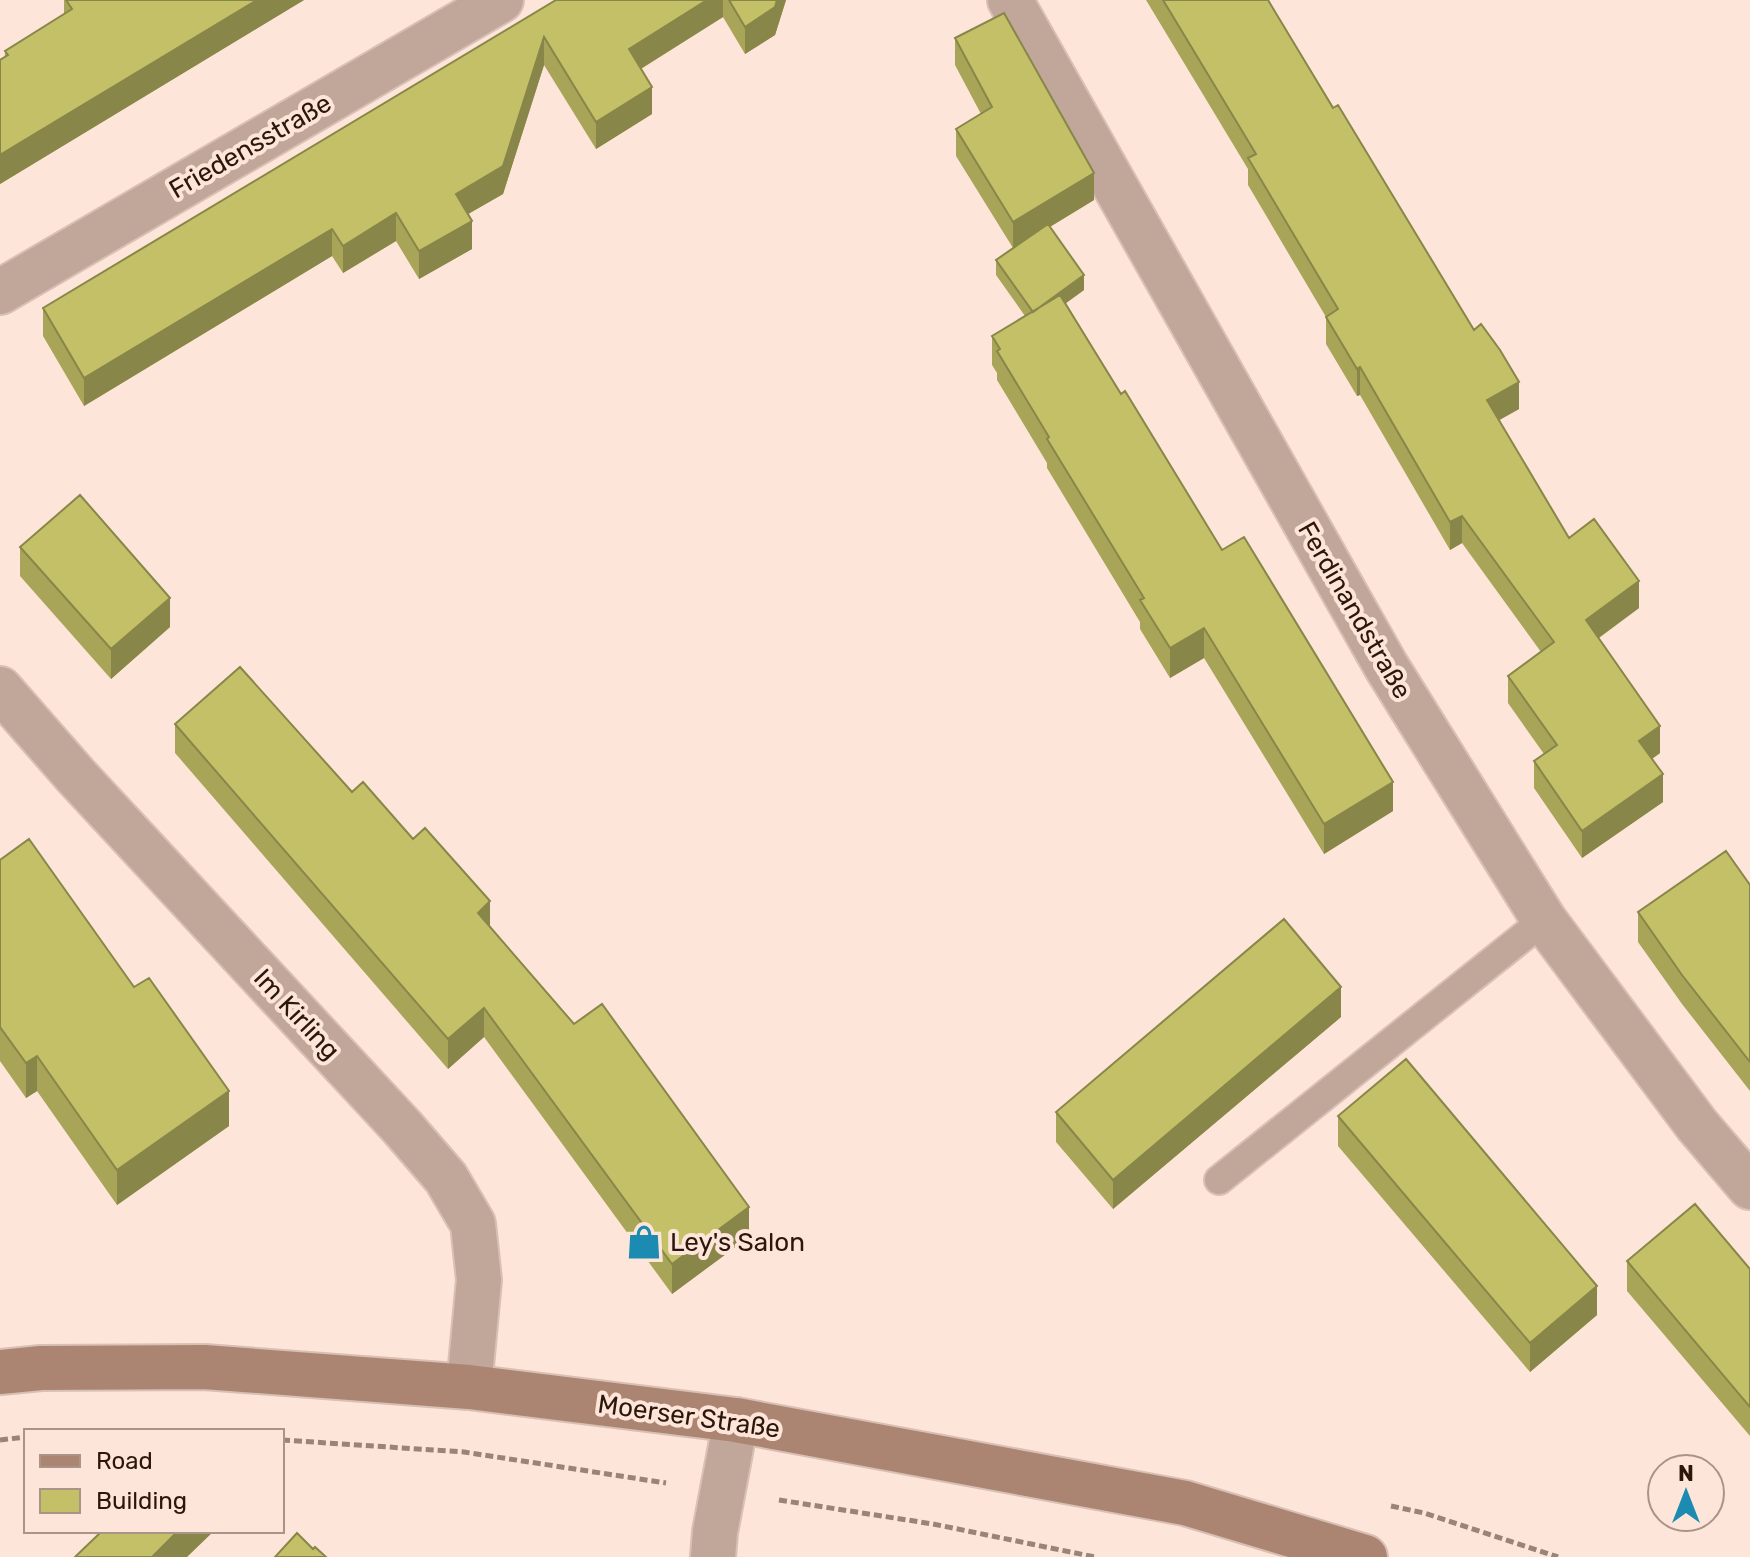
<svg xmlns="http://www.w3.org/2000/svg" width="1750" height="1557" viewBox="0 0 1750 1557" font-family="Rubik,sans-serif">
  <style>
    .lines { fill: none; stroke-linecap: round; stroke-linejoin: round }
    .service-casing { stroke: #d8c0b4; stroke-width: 32 }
    .minor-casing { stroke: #d8c0b4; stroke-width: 48 }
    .secondary-casing { stroke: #d8c0b4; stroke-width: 48 }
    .path { stroke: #9a8377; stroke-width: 5; stroke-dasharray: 8 4; stroke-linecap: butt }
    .service { stroke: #c1a69a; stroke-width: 28 }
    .minor { stroke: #c1a69a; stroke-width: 44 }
    .secondary { stroke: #ab8572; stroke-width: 44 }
    .wall { fill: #a8a559 }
    .shaded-wall { fill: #888649 }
    .building { fill: #c3c068; stroke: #888649; stroke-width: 2 }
    .labels { text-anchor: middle; stroke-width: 8; stroke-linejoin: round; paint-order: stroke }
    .street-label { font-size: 26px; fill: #2c170c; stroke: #fee5d9 }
    .poi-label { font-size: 26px; fill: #2c170c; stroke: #fee5d9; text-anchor: start }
  </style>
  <rect width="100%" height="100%" fill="#fee5d9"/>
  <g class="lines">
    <!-- service casing -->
    <g class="service-casing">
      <path id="service" d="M 1219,1180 L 1544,920"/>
    </g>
    <!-- minor casing -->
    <g class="minor-casing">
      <path id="minor" d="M 1010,0 L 1386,666 L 1544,920 L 1697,1125 L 1750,1187
        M 0,292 L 501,0
        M 0,689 L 76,776 L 402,1127 L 446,1178 L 473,1224 L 479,1280 L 469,1387
        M 713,1557 L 715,1532 L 736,1420"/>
    </g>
    <!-- secondary casing -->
    <g class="secondary-casing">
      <path id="secondary" d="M 0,1372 L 41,1368 L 204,1367 L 469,1387 L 736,1420 L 1185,1503 L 1365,1557"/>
    </g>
    <!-- path -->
    <path class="path" d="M 0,1440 L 26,1437
      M 282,1440 L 464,1452 L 666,1483
      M 779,1500 L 933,1524 L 1095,1557
      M 1391,1506 L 1424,1513 L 1558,1557"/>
    <!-- service -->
    <use href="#service" class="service"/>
    <!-- minor -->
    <use href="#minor" class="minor"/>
    <!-- secondary -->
    <use href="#secondary" class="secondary"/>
  </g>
  <!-- wall -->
  <path class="wall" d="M 64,0 L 304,0 L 0,184 L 5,51 L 64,14 Z
    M 556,0 L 786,0 L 775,35 L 745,54 L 723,17 L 641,69 L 652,114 L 596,149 L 544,65 L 503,194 L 468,214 L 472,249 L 419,279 L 396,241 L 343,273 L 332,256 L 84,406 L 43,336 L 43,308 Z
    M 1146,0 L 1268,0 L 1519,409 L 1499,420 L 1569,538 L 1639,608 L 1599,638 L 1660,753 L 1652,759 L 1663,802 L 1582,858 L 1534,788 L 1534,761 L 1544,754 L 1508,703 L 1508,676 L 1541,652 L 1462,543 L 1450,550 L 1360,395 L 1357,396 L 1326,344 L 1326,317 L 1248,185 L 1248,169 Z
    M 955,38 L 1094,200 L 1050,227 L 1084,290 L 1066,303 L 1121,394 L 1393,811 L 1324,854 L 1204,658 L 1170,678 L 1140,629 L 1140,622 L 1047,468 L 1047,463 L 997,380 L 997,373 L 992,365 L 992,336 L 1025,316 L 996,275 L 996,260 L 1013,248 L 956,156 L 956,129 L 981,114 L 955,65 Z
    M 20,547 L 170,627 L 111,679 L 20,576 Z
    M 175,724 L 352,792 L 490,927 L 749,1237 L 672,1294 L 484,1037 L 448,1069 L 175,753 Z
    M 0,860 L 229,1126 L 117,1205 L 37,1091 L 26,1098 L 0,1061 Z
    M 1750,885 L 1750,1091 L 1682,1004 L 1638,942 L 1638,912 Z
    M 1341,1017 L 1113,1209 L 1056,1142 L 1056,1112 Z
    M 1338,1116 L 1597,1315 L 1530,1372 L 1338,1146 Z
    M 1627,1261 L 1750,1269 L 1750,1436 L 1627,1291 Z"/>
  <!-- shaded-wall -->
  <path class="shaded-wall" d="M 257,0 L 304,0 L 0,184 L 0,155 Z
    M 707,0 L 723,0 L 723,17 L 629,76 L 629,49 Z
    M 777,0 L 786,0 L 775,35 L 745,54 L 745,27 Z
    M 544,37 L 544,65 L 503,194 L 456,221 L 456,194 Z
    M 652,87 L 652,114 L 596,149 L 596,122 Z
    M 1094,173 L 1094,200 L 1013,249 L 1013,222 Z
    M 396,213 L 396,241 L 343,273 L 343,246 Z
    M 472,221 L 472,249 L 419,279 L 419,251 Z
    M 332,229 L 332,256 L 84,406 L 84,378 Z
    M 1084,275 L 1084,290 L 1033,327 L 1033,312 Z
    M 1360,367 L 1360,395 L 1357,396 L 1357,369 Z
    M 1519,382 L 1519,409 L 1487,427 L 1487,400 Z
    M 1462,516 L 1462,543 L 1450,550 L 1450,522 Z
    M 1639,581 L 1639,608 L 1586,647 L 1586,620 Z
    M 170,598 L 170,627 L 111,679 L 111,649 Z
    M 1204,628 L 1204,658 L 1170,678 L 1170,648 Z
    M 1660,726 L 1660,753 L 1639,768 L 1639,741 Z
    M 1663,774 L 1663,802 L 1582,858 L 1582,831 Z
    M 1393,782 L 1393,811 L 1324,854 L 1324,824 Z
    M 490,901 L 490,931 L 478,913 Z
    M 1341,987 L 1341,1017 L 1113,1209 L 1113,1180 Z
    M 484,1008 L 484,1037 L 448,1069 L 448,1039 Z
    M 37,1056 L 37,1091 L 26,1098 L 26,1063 Z
    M 229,1091 L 229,1126 L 117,1205 L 117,1170 Z
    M 749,1207 L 749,1237 L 672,1294 L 672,1264 Z
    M 1597,1286 L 1597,1315 L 1530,1372 L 1530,1343 Z
    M 178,1531 L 214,1531 L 187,1557 L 152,1557 Z"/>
  <!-- building -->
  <path class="building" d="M 66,0 L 257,0 L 0,155 L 0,60 L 8,55 L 5,51 L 72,9 Z
    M 556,0 L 707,0 L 629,49 L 652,87 L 596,122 L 544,37 L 503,166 L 456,194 L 472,221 L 419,251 L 396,213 L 343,246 L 332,229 L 84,378 L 43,308 Z
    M 729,0 L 777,0 L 775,7 L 745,27 Z
    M 1163,0 L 1268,0 L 1333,108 L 1338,105 L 1474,330 L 1481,324 L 1500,350 L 1519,382 L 1487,400 L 1569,538 L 1594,519 L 1639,581 L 1586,620 L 1660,726 L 1639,741 L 1663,774 L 1582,831 L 1534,761 L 1557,745 L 1508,676 L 1554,642 L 1462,516 L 1450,522 L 1360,367 L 1357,369 L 1326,317 L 1338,309 L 1248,158 L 1256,154 Z
    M 1004,13 L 1094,173 L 1013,222 L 956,129 L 992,107 L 955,38 Z
    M 1048,224 L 1084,275 L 1033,312 L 996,260 Z
    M 1060,295 L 1121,394 L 1125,391 L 1222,550 L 1244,537 L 1393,782 L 1324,824 L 1204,628 L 1170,648 L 1140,600 L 1144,598 L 1047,439 L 1049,437 L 997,351 L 1000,349 L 992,336 Z
    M 80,495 L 170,598 L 111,649 L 20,547 Z
    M 240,667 L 352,792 L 363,782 L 413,839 L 425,828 L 490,901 L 478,913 L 574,1024 L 602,1004 L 749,1207 L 672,1264 L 484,1008 L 448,1039 L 175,724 Z
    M 29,839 L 134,987 L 149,978 L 229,1091 L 117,1170 L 37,1056 L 26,1063 L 0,1027 L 0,860 Z
    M 1726,851 L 1750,885 L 1750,1062 L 1682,975 L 1638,912 Z
    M 1284,919 L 1341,987 L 1113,1180 L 1056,1112 Z
    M 1406,1059 L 1597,1286 L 1530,1343 L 1338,1116 Z
    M 1695,1204 L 1750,1269 L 1750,1407 L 1627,1261 Z
    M 102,1531 L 178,1531 L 152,1557 L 75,1557 Z
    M 297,1533 L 313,1549 L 315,1547 L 326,1557 L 275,1557 Z"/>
  <!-- icons -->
  <defs>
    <g id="shop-bare" transform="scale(2.76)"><path d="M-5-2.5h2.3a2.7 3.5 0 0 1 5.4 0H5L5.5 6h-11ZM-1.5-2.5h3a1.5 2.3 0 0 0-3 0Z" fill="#1c8bb1" stroke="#fee5d9" stroke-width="2.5" paint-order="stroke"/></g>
  </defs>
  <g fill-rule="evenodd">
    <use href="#shop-bare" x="644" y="1242"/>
  </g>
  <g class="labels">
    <!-- street labels -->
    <g class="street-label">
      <text transform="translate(250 146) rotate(-30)" y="9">Friedensstraße</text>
      <text transform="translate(1355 610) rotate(60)" y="9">Ferdinandstraße</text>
      <text transform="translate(297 1014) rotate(47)" y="9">Im Kirling</text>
      <text transform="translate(689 1416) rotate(8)" y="9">Moerser Straße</text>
    </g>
    <!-- poi labels -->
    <g class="poi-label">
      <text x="670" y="1251">Ley's Salon</text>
    </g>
  </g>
  <!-- legend -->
  <rect x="24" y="1429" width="260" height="104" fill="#fee5d9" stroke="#aa9387" stroke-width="2"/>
  <rect x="40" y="1455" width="40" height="12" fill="#ab8572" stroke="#aa9387" stroke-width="2"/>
  <text x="96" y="1469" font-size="24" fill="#2c170c">Road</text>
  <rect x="40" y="1489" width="40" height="24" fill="#c3c068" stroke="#aa9387" stroke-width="2"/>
  <text x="96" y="1509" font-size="24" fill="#2c170c">Building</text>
  <!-- north arrow -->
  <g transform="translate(1686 1493)"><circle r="38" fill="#fee5d9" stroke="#aa9387" stroke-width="2"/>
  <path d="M0-6L14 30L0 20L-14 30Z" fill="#1c8bb1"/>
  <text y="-12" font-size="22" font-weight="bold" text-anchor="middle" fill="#2c170c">N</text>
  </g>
</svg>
